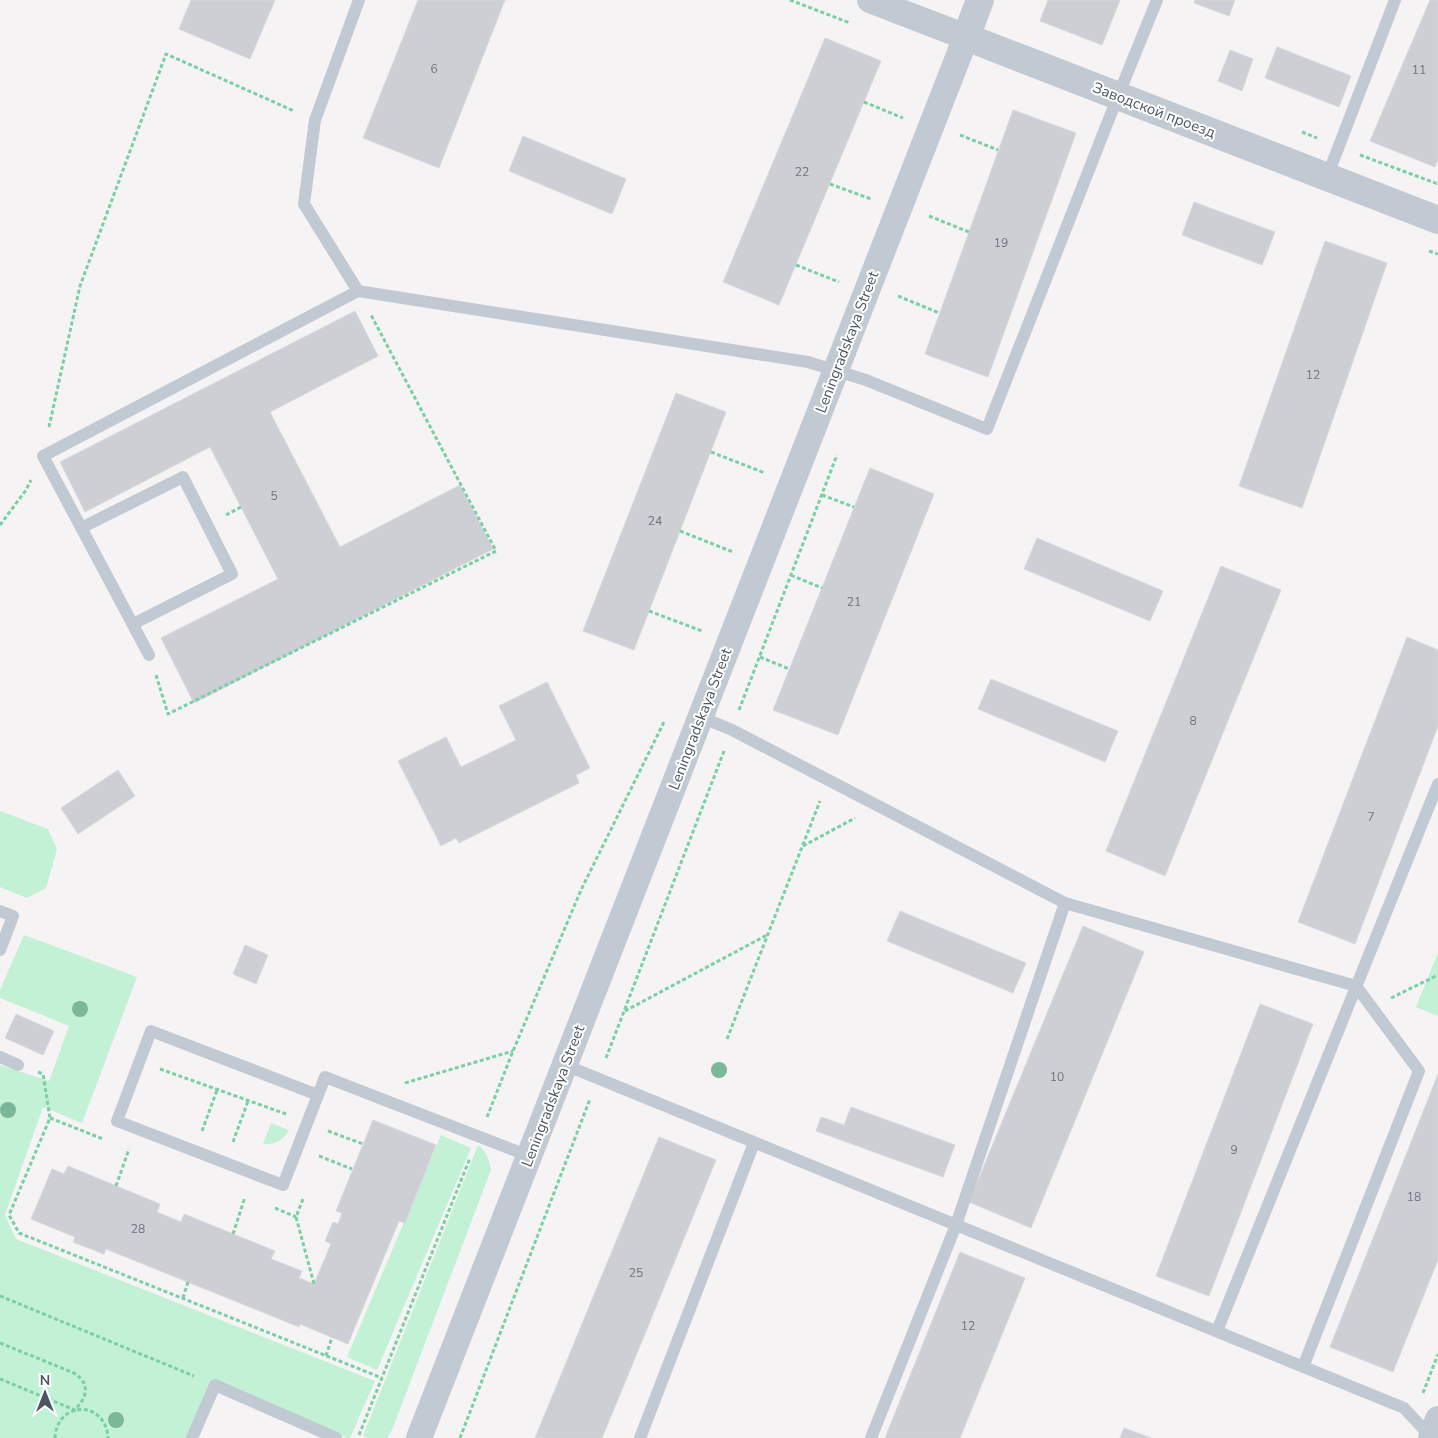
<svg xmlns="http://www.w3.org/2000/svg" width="1438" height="1438" viewBox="0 0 1438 1438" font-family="'Nunito Sans',sans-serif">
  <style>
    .green { fill: #c3f1d5 }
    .building { fill: #cdcfd5; stroke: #d7d9de }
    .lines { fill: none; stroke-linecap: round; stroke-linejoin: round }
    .path { stroke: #7ad0a6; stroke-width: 3; stroke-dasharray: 4 2.5; stroke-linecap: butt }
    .service { stroke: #c1cad2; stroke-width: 12 }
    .minor { stroke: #c1cad2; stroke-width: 26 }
    .tertiary { stroke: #c1cad2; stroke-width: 28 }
    .tree { fill: #7bb799 }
    .labels { text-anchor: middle; stroke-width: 4; stroke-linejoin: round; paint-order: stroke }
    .number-label { font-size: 12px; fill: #6b747e }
    .street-label { font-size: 15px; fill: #4a5661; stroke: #fff }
  </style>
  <rect width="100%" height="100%" fill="#f5f3f3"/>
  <!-- green -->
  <path class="green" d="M 0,811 L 48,829 L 57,849 L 46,888 L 27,898 L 0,887 Z
    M 24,935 L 137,977 L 82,1123 L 43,1107 L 5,1215 L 16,1239 L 375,1381 L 350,1438 L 347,1438 L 213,1379 L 187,1438 L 0,1438 L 0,1065 L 49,1081 L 69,1026 L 0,998 L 0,990 Z
    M 1438,953 L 1438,1016 L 1416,1007 Z
    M 271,1123 L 289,1130 C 283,1140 276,1145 263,1144 Z
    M 441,1135 L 471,1148 L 377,1370 L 347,1357 Z
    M 478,1145 C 487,1152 489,1160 491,1170 L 392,1430 L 387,1438 L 368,1438 L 363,1436 Z"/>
  <!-- building -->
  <path class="building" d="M 191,0 L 275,0 L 250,59 L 179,29 Z
    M 418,0 L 505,0 L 439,168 L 363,138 Z
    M 1048,0 L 1120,0 L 1102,45 L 1040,21 Z
    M 1195,0 L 1235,0 L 1229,16 L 1194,3 Z
    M 1430,0 L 1438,0 L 1438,159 L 1435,167 L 1370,141 Z
    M 825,38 L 881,61 L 779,305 L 723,282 Z
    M 1277,47 L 1351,76 L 1339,107 L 1265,78 Z
    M 1230,50 L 1253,59 L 1242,91 L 1218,81 Z
    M 1013,110 L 1076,133 L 988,377 L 925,354 Z
    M 523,136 L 626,179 L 612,214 L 509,171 Z
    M 1194,202 L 1275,232 L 1262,265 L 1182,235 Z
    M 1325,241 L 1387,263 L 1302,508 L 1239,486 Z
    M 355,311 L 378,356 L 270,412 L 340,547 L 460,485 L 493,549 L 194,703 L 161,638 L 278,579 L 210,447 L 85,512 L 60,462 Z
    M 676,393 L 726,412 L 634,650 L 583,631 Z
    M 870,468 L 934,494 L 838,735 L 773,710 Z
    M 1037,538 L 1163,591 L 1150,621 L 1024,569 Z
    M 1221,566 L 1281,590 L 1165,876 L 1106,851 Z
    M 1407,637 L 1438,650 L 1438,726 L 1355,944 L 1298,922 Z
    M 991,679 L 1118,731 L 1105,762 L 978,709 Z
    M 547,682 L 590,768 L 576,775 L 579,783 L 459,843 L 456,838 L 441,846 L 398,761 L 446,737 L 461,767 L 516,740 L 499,706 Z
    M 118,770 L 135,796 L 78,834 L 61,808 Z
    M 900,911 L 1026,963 L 1013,993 L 887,941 Z
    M 1083,926 L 1144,952 L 1031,1228 L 969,1202 Z
    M 245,945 L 268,955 L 256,984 L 233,974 Z
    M 1260,1004 L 1313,1024 L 1209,1296 L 1156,1276 Z
    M 16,1014 L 54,1031 L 43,1055 L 5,1038 Z
    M 1438,1074 L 1438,1260 L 1393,1372 L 1330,1347 Z
    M 851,1107 L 955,1145 L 943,1177 L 816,1131 L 821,1117 L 844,1125 Z
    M 373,1120 L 436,1145 L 405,1223 L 399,1221 L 348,1344 L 300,1324 L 299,1327 L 106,1249 L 104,1254 L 73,1242 L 75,1237 L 31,1219 L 52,1169 L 64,1174 L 68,1166 L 160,1204 L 157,1212 L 181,1222 L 184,1214 L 275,1251 L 271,1259 L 302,1271 L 299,1278 L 314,1284 L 331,1244 L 325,1241 L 333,1222 L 338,1224 L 342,1213 L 336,1211 Z
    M 659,1137 L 716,1160 L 647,1329 L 602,1438 L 535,1438 Z
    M 960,1252 L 1025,1278 L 960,1438 L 885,1438 Z
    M 1124,1428 L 1151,1438 L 1120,1438 Z"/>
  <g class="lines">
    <!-- path -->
    <path class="path" d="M 790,0 L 850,23
      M 864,102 L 903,118
      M 1302,132 L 1317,138
      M 960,135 L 998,150
      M 1360,155 L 1438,184
      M 830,184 L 871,199
      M 929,216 L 969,232
      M 1429,251 L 1438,254
      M 796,265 L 839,282
      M 898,296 L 939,313
      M 49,427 L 80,286 L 166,54 L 294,111
      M 711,452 L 765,473
      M 822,495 L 854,507
      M 226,515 L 241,507
      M 0,525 L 26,490 L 31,480
      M 680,531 L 733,552
      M 791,575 L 822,588
      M 649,611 L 702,631
      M 760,657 L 789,669
      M 156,675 L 168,714 L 496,551 L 371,315
      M 739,710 L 837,455
      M 803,846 L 855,818
      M 1391,998 L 1438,975
      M 625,1011 L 767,935
      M 727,1039 L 820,801
      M 606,1058 L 724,751
      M 160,1069 L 286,1114
      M 38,1072 L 43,1074 L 50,1118 L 9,1215 L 19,1233 L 382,1378
      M 405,1083 L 513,1051
      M 487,1117 L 513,1051 L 581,890 L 665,720
      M 50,1118 L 103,1139
      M 202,1131 L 217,1090
      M 328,1131 L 363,1144
      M 233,1142 L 248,1101
      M 319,1156 L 352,1169
      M 116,1186 L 129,1149
      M 303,1199 L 296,1217 L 314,1284
      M 275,1208 L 296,1217
      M 233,1234 L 245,1197
      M 0,1296 L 194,1376
      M 183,1298 L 188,1282
      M 0,1343 L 74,1373 C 91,1384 87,1397 75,1410 L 0,1379
      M 326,1356 L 332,1337
      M 1423,1393 L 1438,1354
      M 359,1435 L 470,1158
      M 55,1438 C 57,1400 106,1400 108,1438
      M 460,1438 L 590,1099"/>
    <!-- service -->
    <path class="service" d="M 1327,177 L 1395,0
      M 358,291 L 304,204 L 315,120 L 359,0
      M 81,528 L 183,477 L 232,574 L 133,624
      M 149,655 L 43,456 L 358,291 L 808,362 L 866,380 L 987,429 L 1118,96 L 1157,0
      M 701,717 L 732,730 L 1065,903 L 1356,986 L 1419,1071 L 1303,1367
      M 0,911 L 13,916 L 0,950
      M 0,1057 L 18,1065
      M 565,1065 L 1404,1408 L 1432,1438
      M 318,1095 L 151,1031 L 117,1121 L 283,1185 C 297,1149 311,1113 325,1077 L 529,1156
      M 1217,1331 L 1438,784
      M 192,1438 L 215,1385 L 336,1438
      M 640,1438 L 754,1143
      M 871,1438 L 956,1225 L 1065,903"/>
    <!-- minor -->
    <path class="minor" d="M 419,1438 L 966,37 L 870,0
      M 1431,1438 L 1438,1419"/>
    <!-- tertiary -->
    <path class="tertiary" d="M 980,0 L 966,37 L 1438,220"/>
  </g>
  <!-- trees -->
  <g class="tree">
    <circle cx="80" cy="1009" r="8"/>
    <circle cx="719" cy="1070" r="8"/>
    <circle cx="8" cy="1110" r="8"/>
    <circle cx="116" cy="1420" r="8"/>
  </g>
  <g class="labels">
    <!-- number labels -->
    <g class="number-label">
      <text x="434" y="73">6</text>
      <text x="1419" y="74">11</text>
      <text x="802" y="176">22</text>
      <text x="1001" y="247">19</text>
      <text x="1313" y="379">12</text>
      <text x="274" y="500">5</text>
      <text x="655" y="525">24</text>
      <text x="854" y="606">21</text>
      <text x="1193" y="725">8</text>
      <text x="1371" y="821">7</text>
      <text x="1057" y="1081">10</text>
      <text x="1234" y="1154">9</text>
      <text x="1414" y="1201">18</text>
      <text x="138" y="1233">28</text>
      <text x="636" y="1277">25</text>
      <text x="968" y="1330">12</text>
    </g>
    <!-- street labels -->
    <g class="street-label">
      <text transform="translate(1154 110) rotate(21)" y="5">Заводской проезд</text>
      <text transform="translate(847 342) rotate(-69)" y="5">Leningradskaya Street</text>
      <text transform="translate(700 719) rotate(-69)" y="5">Leningradskaya Street</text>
      <text transform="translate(553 1096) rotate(-69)" y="5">Leningradskaya Street</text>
    </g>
  </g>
  <!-- north arrow -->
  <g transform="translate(45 1393)" stroke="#ffffff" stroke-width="4" paint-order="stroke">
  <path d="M0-4L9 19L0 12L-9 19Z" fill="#4a5661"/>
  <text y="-8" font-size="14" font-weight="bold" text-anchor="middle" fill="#4a5661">N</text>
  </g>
</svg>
